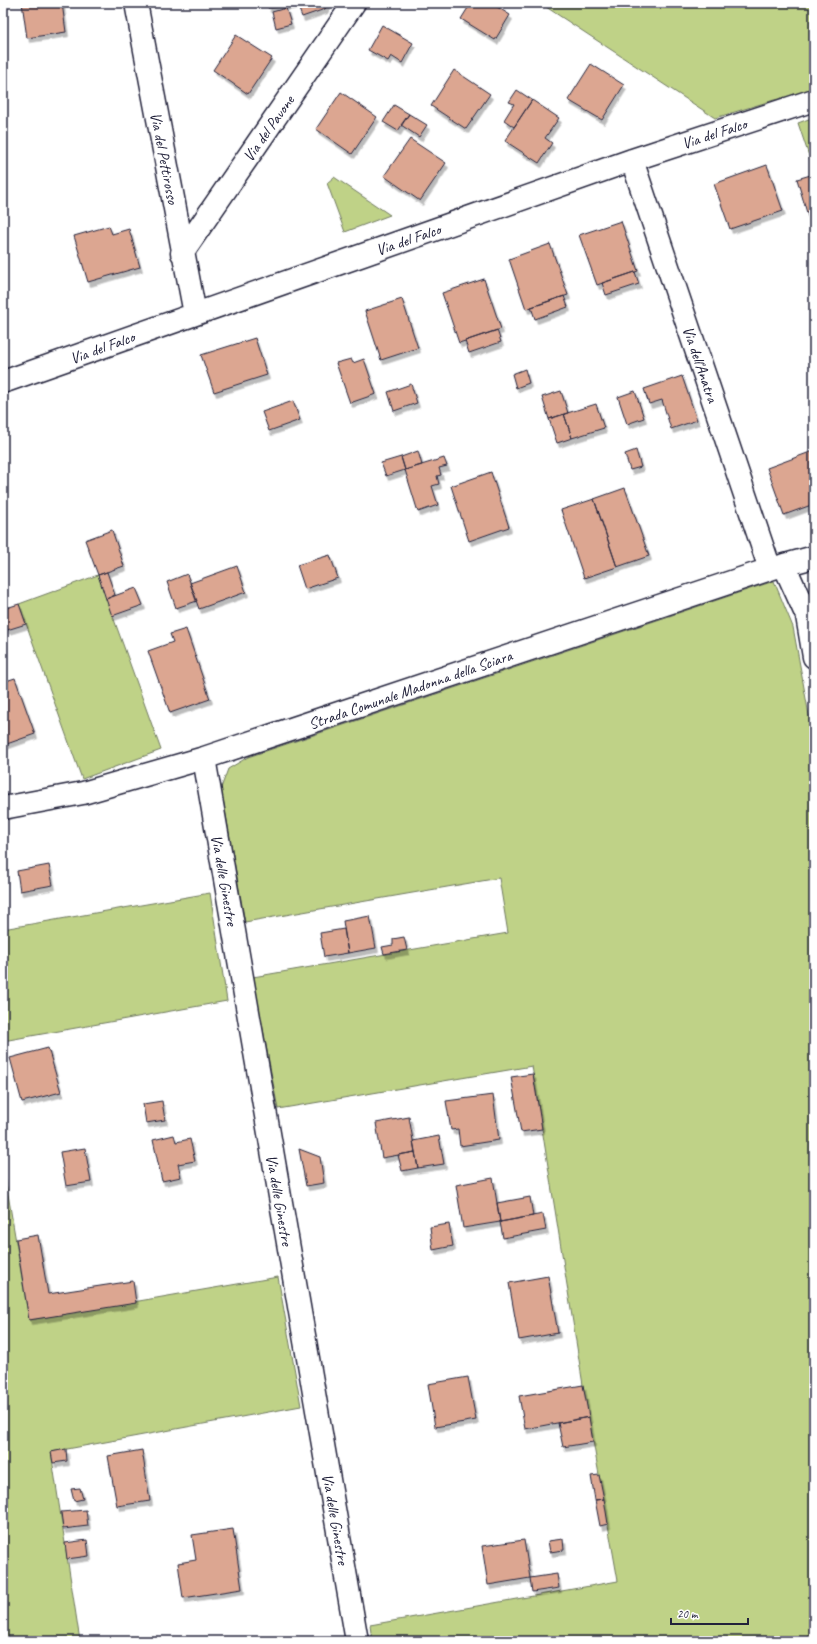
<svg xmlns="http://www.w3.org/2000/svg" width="817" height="1644" viewBox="0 0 817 1644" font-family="Caveat,sans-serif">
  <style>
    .green { fill: #bfd287; stroke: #707a61 }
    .building { fill: #dca691; stroke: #22223b; filter: url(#shadow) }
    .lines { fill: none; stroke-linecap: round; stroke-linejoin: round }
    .street-casing { stroke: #22223b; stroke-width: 25 }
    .street { stroke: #fff; stroke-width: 22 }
    .labels { text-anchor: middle; stroke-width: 3; stroke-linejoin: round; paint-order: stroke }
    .street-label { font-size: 16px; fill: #22223b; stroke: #fff }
  </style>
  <defs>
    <filter id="shadow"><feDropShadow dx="2.5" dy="4.5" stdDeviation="0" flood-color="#0004"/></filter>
  </defs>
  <rect width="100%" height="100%" fill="#fff"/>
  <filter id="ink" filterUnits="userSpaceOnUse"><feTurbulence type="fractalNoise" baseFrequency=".025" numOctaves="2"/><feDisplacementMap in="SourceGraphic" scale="8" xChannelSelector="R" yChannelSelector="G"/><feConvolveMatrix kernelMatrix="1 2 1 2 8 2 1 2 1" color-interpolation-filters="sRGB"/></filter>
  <g filter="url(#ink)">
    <!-- green -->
    <path class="green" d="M 540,3 L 814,3 L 814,91 L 774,100 L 715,118 Z
      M 814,117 L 814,171 L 798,123 Z
      M 334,177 L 390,215 L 345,232 L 327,183 Z
      M 98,575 L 161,750 L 82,779 L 19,604 Z
      M 774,581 L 793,627 L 814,743 L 814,1641 L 372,1641 L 370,1625 L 618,1581 L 583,1385 L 532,1066 L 278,1109 L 253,977 L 508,933 L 499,878 L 245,922 L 221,788 L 228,769 L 248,757 Z
      M 210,893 L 227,1001 L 3,1041 L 3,929 Z
      M 3,1164 L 29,1320 L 278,1277 L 301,1406 L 51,1452 L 80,1641 L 3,1641 Z"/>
    <!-- building -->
    <path class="building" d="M 22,3 L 62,3 L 66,32 L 27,38 Z
      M 268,3 L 328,3 L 325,9 L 302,17 L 297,4 L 268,8 Z
      M 471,3 L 491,3 L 510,15 L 495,40 L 461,19 Z
      M 286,8 L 291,24 L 276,28 L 272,12 Z
      M 382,25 L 413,43 L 402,63 L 391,56 L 388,61 L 368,50 Z
      M 236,35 L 272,58 L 248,94 L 213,70 Z
      M 591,64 L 624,85 L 602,120 L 568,100 Z
      M 454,70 L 490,94 L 466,129 L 431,106 Z
      M 517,90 L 532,100 L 514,127 L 504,120 L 514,104 L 509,102 Z
      M 341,92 L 377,117 L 352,154 L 316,129 Z
      M 532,100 L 559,118 L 545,138 L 552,143 L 539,163 L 505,141 Z
      M 394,105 L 409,114 L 398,131 L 383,122 Z
      M 409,114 L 427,125 L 419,137 L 401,125 Z
      M 410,139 L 446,163 L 420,201 L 384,176 Z
      M 767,165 L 783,211 L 730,229 L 714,184 Z
      M 814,174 L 814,222 L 810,223 L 797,179 Z
      M 621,221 L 638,271 L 597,285 L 579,235 Z
      M 109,226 L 112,234 L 129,229 L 140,267 L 88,282 L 74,236 Z
      M 550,244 L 568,295 L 526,309 L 509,259 Z
      M 635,272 L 639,284 L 606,295 L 602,283 Z
      M 484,279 L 501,329 L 459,343 L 442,293 Z
      M 564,296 L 568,307 L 535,319 L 531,307 Z
      M 402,299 L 418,348 L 381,360 L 365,311 Z
      M 497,330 L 501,342 L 469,353 L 465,341 Z
      M 255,338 L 267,375 L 214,392 L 201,355 Z
      M 351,359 L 353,363 L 364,359 L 376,394 L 350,403 L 336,363 Z
      M 525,369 L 529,383 L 516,388 L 512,374 Z
      M 682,376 L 697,420 L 671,429 L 662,400 L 649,404 L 644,389 Z
      M 411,384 L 417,403 L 394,411 L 388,392 Z
      M 561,391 L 568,413 L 549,419 L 542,397 Z
      M 635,391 L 644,418 L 627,424 L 618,397 Z
      M 293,401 L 300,420 L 269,431 L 262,412 Z
      M 596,404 L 604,428 L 572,438 L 564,414 Z
      M 564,414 L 572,438 L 557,443 L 549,419 Z
      M 636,450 L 641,467 L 630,470 L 625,454 Z
      M 418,451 L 422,465 L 405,470 L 401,457 Z
      M 813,451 L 814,504 L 784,515 L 767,468 Z
      M 401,457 L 405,470 L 386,476 L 381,463 Z
      M 444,458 L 447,466 L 439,468 L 441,475 L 437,476 L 439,484 L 432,486 L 438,505 L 418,512 L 405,470 Z
      M 491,472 L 509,527 L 469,541 L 451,486 Z
      M 625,488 L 649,556 L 617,567 L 594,499 Z
      M 594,499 L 617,567 L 584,578 L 561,510 Z
      M 112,530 L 124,566 L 98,575 L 85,540 Z
      M 330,555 L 338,578 L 305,589 L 297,565 Z
      M 237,566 L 246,592 L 199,609 L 190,583 Z
      M 107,572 L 115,595 L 106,599 L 98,575 Z
      M 187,574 L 197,601 L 176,608 L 167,582 Z
      M 136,588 L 143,605 L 112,616 L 106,599 Z
      M 19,604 L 26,624 L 7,630 L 3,618 L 3,609 Z
      M 186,629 L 210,699 L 170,713 L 148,651 L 173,642 L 170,634 Z
      M 15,678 L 35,734 L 4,745 L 3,741 L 3,682 Z
      M 49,865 L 53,885 L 20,891 L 17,871 Z
      M 370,916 L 376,948 L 348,953 L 343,921 Z
      M 344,929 L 348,953 L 324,957 L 320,933 Z
      M 404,937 L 407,950 L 384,954 L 382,947 L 393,945 L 393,939 Z
      M 48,1048 L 61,1092 L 22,1102 L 10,1058 Z
      M 533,1074 L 542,1129 L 521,1132 L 511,1077 Z
      M 493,1095 L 499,1140 L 460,1146 L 458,1129 L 451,1130 L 446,1101 Z
      M 162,1101 L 165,1120 L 146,1123 L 143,1104 Z
      M 409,1117 L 415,1152 L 382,1158 L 376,1123 Z
      M 174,1135 L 176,1142 L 190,1139 L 195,1161 L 178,1164 L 181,1177 L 162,1181 L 153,1140 Z
      M 439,1136 L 444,1164 L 418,1168 L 413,1141 Z
      M 85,1148 L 91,1182 L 66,1186 L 60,1152 Z
      M 299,1149 L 320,1157 L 324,1183 L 306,1186 Z
      M 415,1152 L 418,1168 L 402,1171 L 398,1155 Z
      M 493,1178 L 500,1222 L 463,1228 L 456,1185 Z
      M 530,1197 L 533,1216 L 500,1222 L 497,1203 Z
      M 543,1214 L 546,1230 L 503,1238 L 500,1222 Z
      M 449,1224 L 453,1246 L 433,1250 L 430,1227 Z
      M 38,1235 L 48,1294 L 133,1281 L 136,1303 L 29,1320 L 16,1239 Z
      M 548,1276 L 558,1333 L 519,1340 L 509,1283 Z
      M 468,1377 L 476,1420 L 435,1427 L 428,1384 Z
      M 583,1385 L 589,1417 L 525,1429 L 519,1396 Z
      M 589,1417 L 593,1442 L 563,1447 L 558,1423 Z
      M 66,1449 L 67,1461 L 53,1463 L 51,1452 Z
      M 142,1450 L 150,1501 L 117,1506 L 108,1456 Z
      M 599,1475 L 604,1499 L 595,1500 L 591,1476 Z
      M 80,1488 L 83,1499 L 74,1501 L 71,1489 Z
      M 604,1499 L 608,1524 L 600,1526 L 595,1500 Z
      M 86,1510 L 88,1526 L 63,1529 L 61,1512 Z
      M 233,1529 L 242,1589 L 183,1598 L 178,1563 L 196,1560 L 192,1535 Z
      M 563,1539 L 564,1550 L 550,1552 L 548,1541 Z
      M 87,1540 L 89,1556 L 67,1559 L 65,1543 Z
      M 524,1540 L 530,1578 L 488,1585 L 482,1546 Z
      M 557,1574 L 559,1588 L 532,1592 L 530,1578 Z"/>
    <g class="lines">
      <!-- street casing -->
      <g class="street-casing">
        <path id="street" d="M 136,3 L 195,314
          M 632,160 L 770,569
          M 182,253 L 354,3
          M 3,382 L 632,160 L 814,100
          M 784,565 L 807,616 L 814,657
          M 204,758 L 357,1641
          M 3,808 L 83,793 L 204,758 L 770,569 L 814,557"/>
      </g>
      <!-- street -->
      <use href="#street" class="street"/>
    </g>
  </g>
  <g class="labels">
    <!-- street labels -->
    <g class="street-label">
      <text transform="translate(268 128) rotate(-55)" y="6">Via del Pavone</text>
      <text transform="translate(714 133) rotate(-18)" y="6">Via del Falco</text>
      <text transform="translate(165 158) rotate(79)" y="6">Via del Pettirosso</text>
      <text transform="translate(408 239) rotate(-19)" y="6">Via del Falco</text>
      <text transform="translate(102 347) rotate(-20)" y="6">Via del Falco</text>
      <text transform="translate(701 364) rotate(71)" y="6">Via dell'Anatra</text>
      <text transform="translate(410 689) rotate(-19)" y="6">Strada Comunale Madonna della Sciara</text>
      <text transform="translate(225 880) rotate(80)" y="6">Via delle Ginestre</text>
      <text transform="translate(280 1200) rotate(80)" y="6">Via delle Ginestre</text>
      <text transform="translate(336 1519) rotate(80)" y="6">Via delle Ginestre</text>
    </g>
  </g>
  <!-- margin -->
  <rect width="817" height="1644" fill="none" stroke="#fff" stroke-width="16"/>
  <rect x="8" y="8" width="801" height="1628" fill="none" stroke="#22223b" stroke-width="1.5" filter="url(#ink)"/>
  <!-- scale -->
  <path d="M671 1618v6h77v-6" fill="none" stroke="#22223b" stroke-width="2"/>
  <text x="677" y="1618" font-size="12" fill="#22223b" stroke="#ffffff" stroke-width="3" paint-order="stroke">20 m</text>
</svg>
